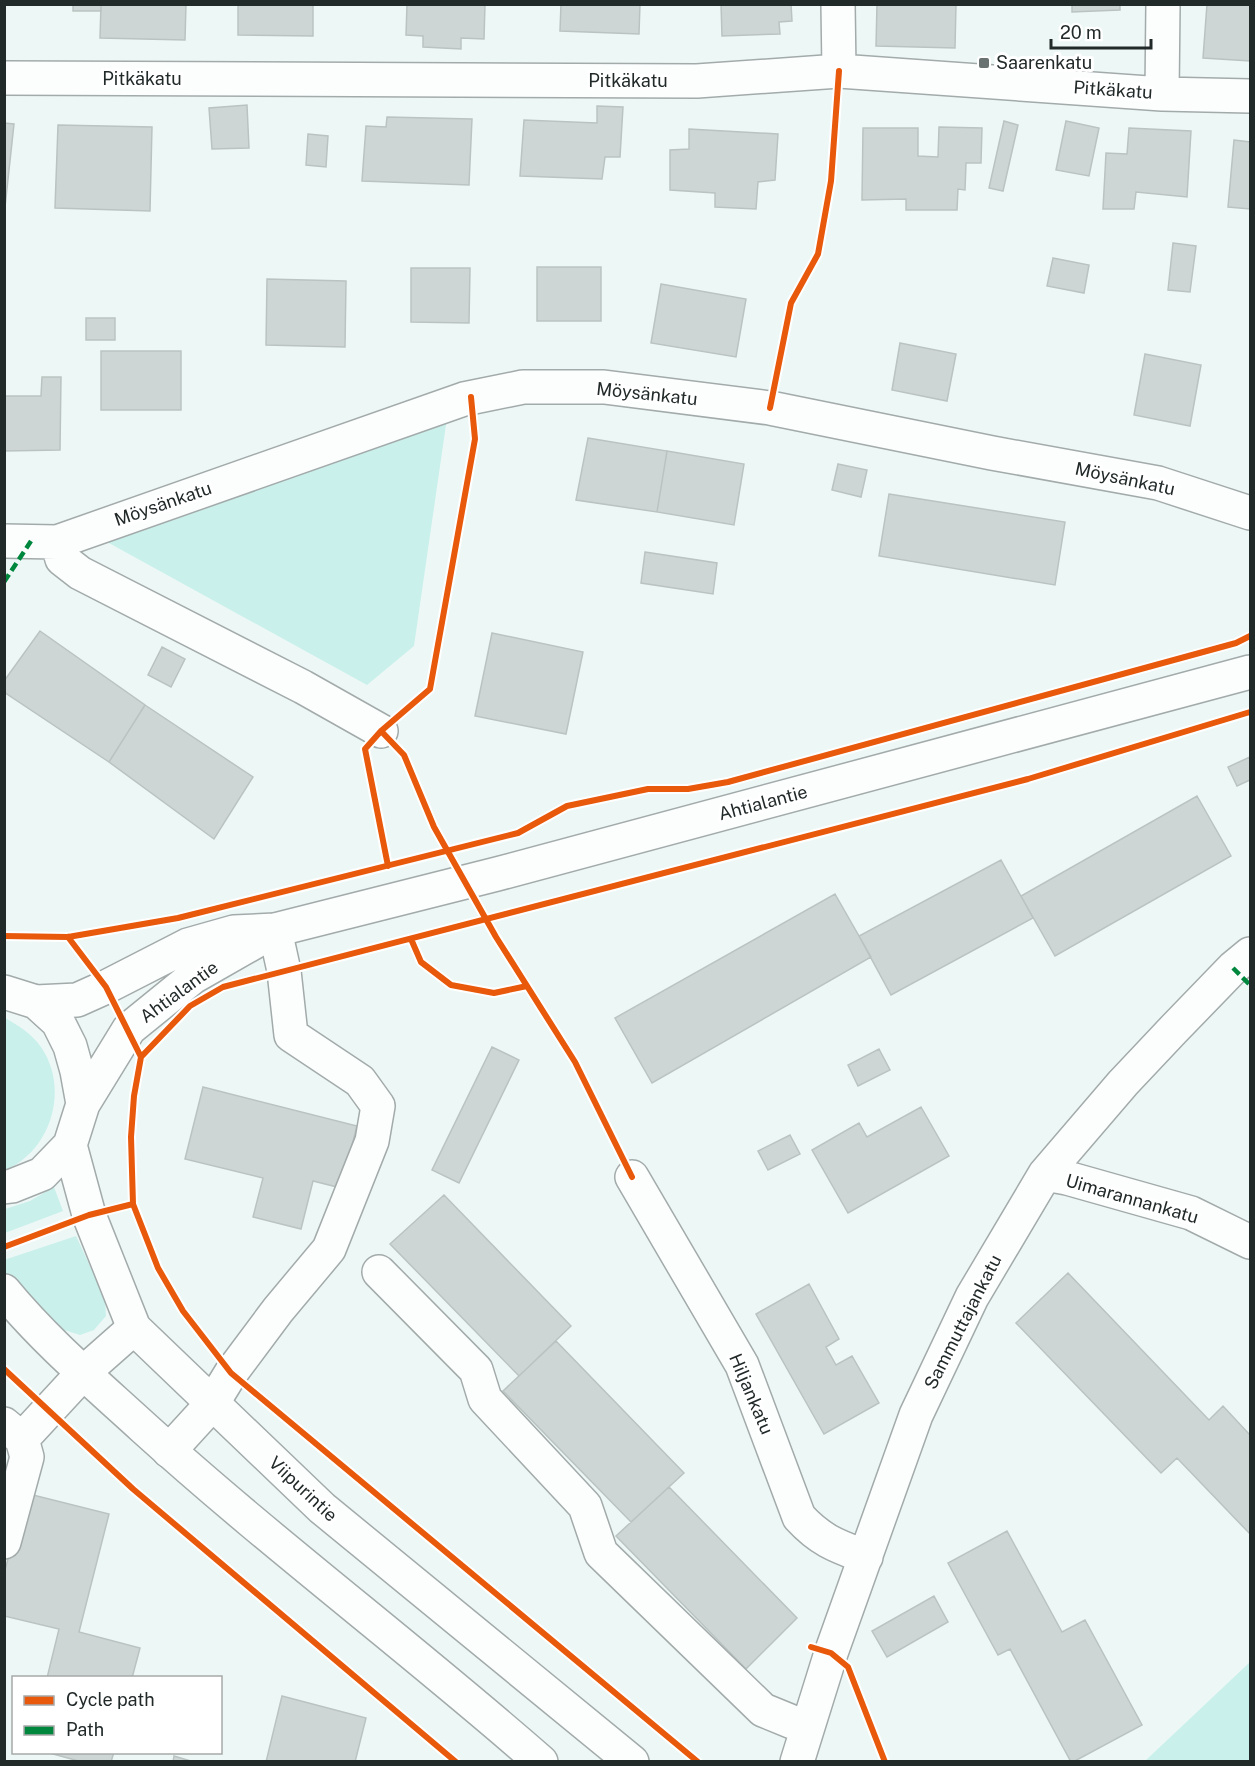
<svg xmlns="http://www.w3.org/2000/svg" width="1255" height="1766" viewBox="0 0 1255 1766" font-family="'Public Sans',sans-serif">
  <style>
    .green { fill: #caf0ec }
    .building { fill: #ced6d5; stroke: #bac3c1; stroke-width: 1.5 }
    .lines { fill: none; stroke-linecap: round; stroke-linejoin: round }
    .minor-casing { stroke: #a3aaaa; stroke-width: 36 }
    .major-casing { stroke: #a3aaaa; stroke-width: 36 }
    .minor { stroke: #fcfefe; stroke-width: 33 }
    .major { stroke: #fcfefe; stroke-width: 33 }
    .quiet { stroke: #00873e; stroke-width: 4.5; stroke-dasharray: 9 4.5; stroke-linecap: butt }
    .cycleway-casing { stroke: #fff; stroke-width: 10 }
    .cycleway { stroke: #e8590c; stroke-width: 6 }
    .poi-dot { fill: #697171; stroke: #fff; stroke-width: 2 }
    .labels { text-anchor: middle; stroke-width: 6; stroke-linejoin: round; paint-order: stroke }
    .poi-label { font-size: 18px; fill: #222929; stroke: #fff; text-anchor: start }
    .street-label { font-size: 18px; fill: #222929; stroke: #fff }
  </style>
  <rect width="100%" height="100%" fill="#edf8f6"/>
  <!-- green -->
  <path class="green" d="M 447,418 L 414,646 L 367,685 L 98,537 Z
    M 5,1018 C 18,1025 32,1034 41,1047 C 70,1089 51,1151 5,1170 Z
    M 54,1187 L 63,1211 L 5,1233 L 5,1209 L 30,1201 Z
    M 76,1236 L 105,1298 L 106,1316 L 94,1330 L 80,1335 L 64,1330 L 31,1305 L 5,1272 L 4,1260 Z
    M 1250,1662 L 1250,1761 L 1145,1761 Z"/>
  <!-- building -->
  <path class="building" d="M 73,4 L 101,4 L 101,11 L 73,11 Z
    M 101,4 L 186,4 L 185,40 L 100,38 Z
    M 238,4 L 313,4 L 313,36 L 238,35 Z
    M 407,4 L 485,4 L 484,39 L 461,38 L 461,49 L 423,47 L 423,36 L 406,35 Z
    M 561,4 L 640,4 L 639,34 L 560,31 Z
    M 721,4 L 791,4 L 792,21 L 779,22 L 780,34 L 722,36 Z
    M 877,4 L 956,4 L 955,48 L 876,46 Z
    M 1072,4 L 1120,4 L 1120,10 L 1072,12 Z
    M 1207,4 L 1250,4 L 1250,61 L 1203,58 Z
    M 247,105 L 249,148 L 212,149 L 209,108 Z
    M 597,106 L 623,107 L 620,157 L 605,157 L 602,179 L 520,176 L 524,120 L 597,123 Z
    M 387,117 L 472,119 L 469,185 L 362,181 L 366,126 L 386,127 Z
    M 1004,121 L 1018,125 L 1003,191 L 989,188 Z
    M 1066,121 L 1099,128 L 1089,176 L 1056,170 Z
    M 4,123 L 14,124 L 5,207 L 4,207 Z
    M 58,125 L 152,127 L 150,211 L 55,208 Z
    M 939,127 L 982,128 L 981,163 L 966,163 L 965,190 L 958,189 L 957,210 L 906,210 L 906,199 L 862,200 L 863,128 L 918,128 L 918,156 L 938,157 Z
    M 1129,128 L 1191,131 L 1187,197 L 1136,192 L 1134,209 L 1103,209 L 1106,153 L 1127,154 Z
    M 689,129 L 778,134 L 775,180 L 758,182 L 756,209 L 715,207 L 715,193 L 670,190 L 670,150 L 689,149 Z
    M 308,134 L 328,136 L 326,167 L 306,165 Z
    M 1234,140 L 1250,142 L 1250,209 L 1228,207 Z
    M 1173,243 L 1196,246 L 1190,292 L 1168,290 Z
    M 1053,258 L 1089,265 L 1084,293 L 1047,286 Z
    M 537,267 L 601,267 L 601,321 L 537,321 Z
    M 411,268 L 470,268 L 469,323 L 411,322 Z
    M 267,279 L 346,281 L 345,347 L 266,345 Z
    M 661,284 L 746,299 L 736,357 L 651,343 Z
    M 86,318 L 115,318 L 115,340 L 86,340 Z
    M 900,343 L 956,354 L 947,401 L 892,390 Z
    M 101,351 L 181,351 L 181,410 L 101,410 Z
    M 1145,354 L 1201,365 L 1190,426 L 1134,415 Z
    M 42,377 L 61,377 L 60,450 L 4,451 L 4,396 L 41,396 Z
    M 588,438 L 667,451 L 657,512 L 576,500 Z
    M 667,451 L 744,464 L 734,525 L 657,512 Z
    M 838,464 L 867,470 L 861,497 L 832,490 Z
    M 889,494 L 1065,522 L 1055,585 L 879,556 Z
    M 645,552 L 717,563 L 713,594 L 641,583 Z
    M 40,631 L 145,705 L 109,762 L 4,692 L 4,681 Z
    M 492,633 L 583,652 L 566,734 L 475,716 Z
    M 162,647 L 185,659 L 171,687 L 148,675 Z
    M 145,705 L 253,777 L 214,839 L 109,762 Z
    M 1250,757 L 1250,780 L 1237,786 L 1228,767 Z
    M 1197,796 L 1231,856 L 1055,956 L 1021,896 Z
    M 1001,860 L 1033,918 L 891,995 L 859,936 Z
    M 835,894 L 871,957 L 652,1083 L 615,1018 Z
    M 492,1047 L 519,1060 L 459,1183 L 432,1170 Z
    M 879,1049 L 890,1070 L 858,1086 L 848,1065 Z
    M 203,1087 L 357,1126 L 341,1188 L 313,1181 L 301,1229 L 253,1217 L 263,1178 L 185,1159 Z
    M 921,1107 L 949,1156 L 848,1213 L 812,1150 L 859,1123 L 867,1137 Z
    M 790,1135 L 800,1154 L 768,1170 L 758,1151 Z
    M 444,1195 L 571,1326 L 519,1376 L 390,1244 Z
    M 1068,1273 L 1209,1420 L 1223,1406 L 1250,1435 L 1250,1534 L 1177,1458 L 1161,1473 L 1016,1323 Z
    M 809,1284 L 839,1339 L 826,1347 L 836,1365 L 852,1356 L 879,1403 L 824,1434 L 756,1314 Z
    M 556,1341 L 684,1473 L 631,1522 L 503,1391 Z
    M 669,1487 L 797,1618 L 746,1669 L 616,1536 Z
    M 25,1493 L 109,1514 L 79,1632 L 140,1648 L 132,1678 L 47,1678 L 59,1629 L 4,1616 L 4,1574 Z
    M 1007,1531 L 1062,1632 L 1085,1620 L 1142,1725 L 1073,1762 L 1071,1762 L 1010,1649 L 998,1655 L 948,1563 Z
    M 934,1596 L 948,1622 L 887,1657 L 872,1631 Z
    M 282,1696 L 366,1718 L 355,1762 L 266,1762 Z
    M 46,1752 L 114,1752 L 111,1762 L 82,1762 Z
    M 174,1756 L 194,1762 L 173,1762 Z"/>
  <g class="lines">
    <!-- minor casing -->
    <g class="minor-casing">
      <path id="minor" d="M 838,4 L 839,71
        M 4,78 L 697,81 L 839,71 L 1162,94 L 1250,96
        M 1162,94 L 1163,4
        M 4,541 L 57,542 L 464,399 L 523,387 L 604,387 L 770,408 L 992,453 L 1158,483 L 1250,513
        M 57,542 L 62,559 L 80,573 L 303,687 L 381,731
        M 1045,1174 L 1067,1178 L 1191,1213 L 1250,1242
        M 632,1177 L 742,1365 L 799,1517 C 821,1541 837,1546 866,1557
        M 379,1272 L 476,1370 L 485,1399 L 585,1506 L 601,1553 L 763,1710 L 807,1728
        M 4,1424 L 22,1439 L 83,1373 L 134,1328
        M 169,1451 L 212,1404 L 231,1373 L 278,1310 L 329,1249 L 372,1141 L 378,1106 L 360,1081 L 291,1035 L 284,971 L 275,930
        M 4,1542 L 27,1457 L 22,1439
        M 797,1762 L 831,1653 L 916,1415 L 972,1297 L 1045,1174 L 1123,1083 L 1173,1030 L 1233,968 L 1250,954"/>
    </g>
    <!-- major casing -->
    <g class="major-casing">
      <path id="major" d="M 4,992 L 36,1002 L 58,1022 L 70,1046 L 77,1071 L 83,1104 L 70,1145 L 42,1174 L 12,1186 L 4,1187
        M 36,1002 L 77,1000 L 106,987 L 188,945 L 234,932 L 275,930 L 497,874 L 1250,672
        M 83,1104 L 129,1029 L 193,977 L 265,936
        M 70,1145 L 89,1215 L 134,1328 L 322,1508 L 632,1762
        M 4,1291 C 46,1342 96,1384 144,1428 C 272,1544 411,1648 541,1762"/>
    </g>
    <!-- minor -->
    <use href="#minor" class="minor"/>
    <!-- major -->
    <use href="#major" class="major"/>
    <!-- quiet -->
    <path class="quiet" d="M 4,582 L 31,541
      M 1233,968 L 1250,985"/>
    <!-- cycleway casing -->
    <g class="cycleway-casing">
      <path id="cycleway" d="M 770,408 L 791,303 L 818,254 L 831,181 L 839,71
        M 381,731 L 404,755 L 434,827 L 496,937 L 575,1062 L 632,1177
        M 388,866 L 365,749 L 381,731 L 430,689 L 475,439 L 471,397
        M 4,936 L 68,937 L 178,918 L 518,833 L 567,806 L 648,789 L 688,789 L 728,782 L 1236,643 L 1250,636
        M 68,937 L 106,987 L 141,1057
        M 411,939 L 421,962 L 451,985 L 494,993 L 527,986
        M 4,1247 L 89,1215 L 133,1204
        M 4,1369 L 133,1489 L 456,1762
        M 811,1647 L 831,1653 L 848,1667 L 885,1762
        M 698,1762 L 231,1373 L 183,1311 L 158,1268 L 133,1204 L 131,1137 L 134,1096 L 141,1057 L 190,1006 L 223,987 L 1028,779 L 1250,712"/>
    </g>
    <!-- cycleway -->
    <use href="#cycleway" class="cycleway"/>
  </g>
  <!-- markers -->
  <rect class="poi-dot" x="978" y="57" width="12" height="12" rx="3"/>
  <g class="labels">
    <!-- poi labels -->
    <g class="poi-label">
      <text x="996" y="69">Saarenkatu</text>
    </g>
    <!-- street labels -->
    <g class="street-label">
      <text x="142" y="85">Pitkäkatu</text>
      <text x="628" y="87">Pitkäkatu</text>
      <text transform="translate(1113 90) rotate(4)" y="6">Pitkäkatu</text>
      <text transform="translate(647 394) rotate(6)" y="6">Möysänkatu</text>
      <text transform="translate(1125 479) rotate(12)" y="6">Möysänkatu</text>
      <text transform="translate(163 504) rotate(-19)" y="6">Möysänkatu</text>
      <text transform="translate(763 803) rotate(-15)" y="6">Ahtialantie</text>
      <text transform="translate(179 992) rotate(-36)" y="6">Ahtialantie</text>
      <text transform="translate(1132 1199) rotate(16)" y="6">Uimarannankatu</text>
      <text transform="translate(963 1322) rotate(-63)" y="6">Sammuttajankatu</text>
      <text transform="translate(751 1394) rotate(67)" y="6">Hiljankatu</text>
      <text transform="translate(303 1489) rotate(43)" y="6">Viipurintie</text>
    </g>
  </g>
  <!-- border -->
  <rect width="1255" height="1766" fill="none" stroke="#222929" stroke-width="12"/>
  <!-- legend -->
  <rect x="12" y="1676" width="210" height="78" fill="#ffffff" stroke="#a7a9a9" stroke-width="1.5"/>
  <rect x="24" y="1696" width="30" height="9" fill="#e8590c" stroke="#a7a9a9" stroke-width="1.5"/>
  <text x="66" y="1706" font-size="18" fill="#222929">Cycle path</text>
  <rect x="24" y="1726" width="30" height="9" fill="#00873e" stroke="#a7a9a9" stroke-width="1.5"/>
  <text x="66" y="1736" font-size="18" fill="#222929">Path</text>
  <!-- scale -->
  <path d="M1051 39v9h100v-9" fill="none" stroke="#222929" stroke-width="3"/>
  <text x="1060" y="39" font-size="18" fill="#222929" stroke="#ffffff" stroke-width="4.5" paint-order="stroke">20 m</text>
</svg>
